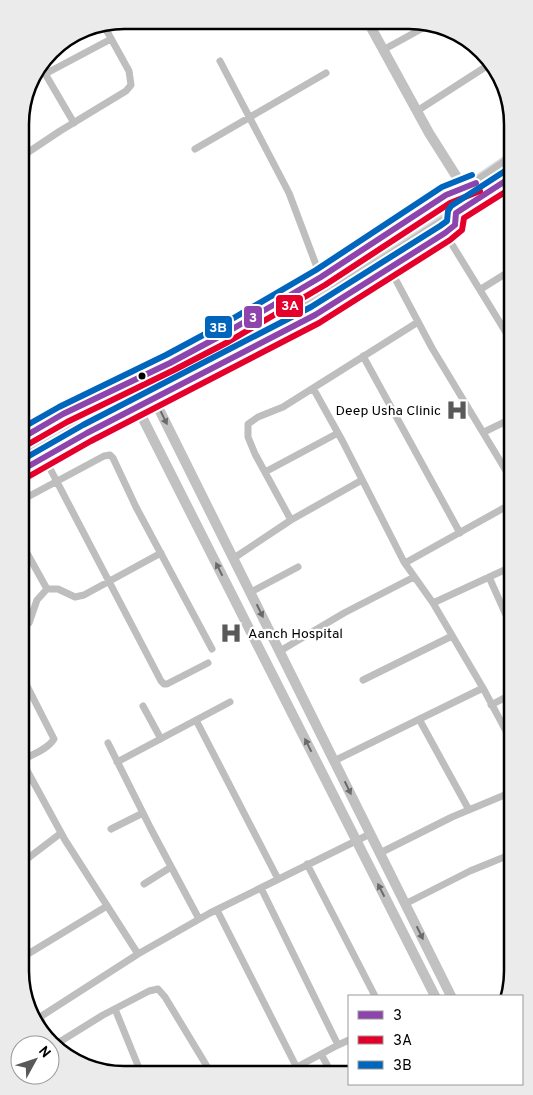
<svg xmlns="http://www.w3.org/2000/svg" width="533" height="1095" viewBox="0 0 533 1095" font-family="Overpass,sans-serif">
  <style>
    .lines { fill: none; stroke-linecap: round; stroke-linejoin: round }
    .primary-casing { stroke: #dbdbdb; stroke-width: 14 }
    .street { stroke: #bebebe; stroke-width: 7 }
    .secondary { stroke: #c1c1c1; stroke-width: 10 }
    .primary { stroke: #bdbdbd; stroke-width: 11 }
    .primary-bridge-casing { stroke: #dbdbdb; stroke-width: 14; stroke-linecap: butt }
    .primary-bridge { stroke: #bdbdbd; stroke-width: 11 }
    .bus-1-casing { stroke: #fff; stroke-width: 10 }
    .bus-2-casing { stroke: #fff; stroke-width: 10 }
    .bus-3-casing { stroke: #fff; stroke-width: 10 }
    .bus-1 { stroke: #8e44ad; stroke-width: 6 }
    .bus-2 { stroke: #e4002b; stroke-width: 6 }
    .bus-3 { stroke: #0065bd; stroke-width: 6 }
    .oneway { fill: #6a6a6a }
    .bus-dot { fill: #000; stroke: #fff; stroke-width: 2 }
    .labels { text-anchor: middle; stroke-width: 4.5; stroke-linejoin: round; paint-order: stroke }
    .poi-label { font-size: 14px; fill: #000; stroke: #fff; text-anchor: end }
    .rim { fill: none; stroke: #000; stroke-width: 2.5 }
    .line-badge { stroke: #fff; stroke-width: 2 }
    .badge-label { font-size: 14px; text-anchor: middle; font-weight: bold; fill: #fff }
  </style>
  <rect width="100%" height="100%" fill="#fff"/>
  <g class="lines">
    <!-- primary casing -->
    <g class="primary-casing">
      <path id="primary" d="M 444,205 L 510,160
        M 448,219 L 510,178"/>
    </g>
    <!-- street -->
    <path class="street" d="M 383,50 L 432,23
      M 220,61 L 289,193 L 321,278
      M 40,65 L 74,123
      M 45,74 L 111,39
      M 417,111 L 490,64
      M 195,149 L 326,73
      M 21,157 L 60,131 L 126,91 L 131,85 L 129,71 L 103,24
      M 445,233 L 510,339
      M 390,269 L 432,348 L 511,479
      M 481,289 L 510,271
      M 363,356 L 460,533
      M 313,388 L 343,442 L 404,562 L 433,603
      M 484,432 L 511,419
      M 44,457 L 161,681 L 164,684 L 167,684 L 208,663
      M 265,472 L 338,433
      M 22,500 L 104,456 L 110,455 L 113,458 L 136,507 L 212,649
      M 291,520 L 255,454 L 248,437 L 248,424 L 258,417 L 283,407 L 418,322
      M 22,544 L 47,589
      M 234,558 L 291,520 L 362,480
      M 405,563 L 511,504
      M 511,567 L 433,603 L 483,688 L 512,742
      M 489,577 L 511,626
      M 251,592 L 298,567
      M 22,626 L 29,623 L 37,600 L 47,589 L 58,589 L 75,597 L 84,595 L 161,553
      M 280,651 L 344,613 L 414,577
      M 23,678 L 54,739 C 48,749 33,754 23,760
      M 363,680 L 452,636
      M 491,705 L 512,694
      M 143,706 L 161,739
      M 419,719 L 469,810
      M 196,720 L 278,879
      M 108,743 L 151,829 L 199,919
      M 334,761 L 483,688
      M 117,762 L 230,702
      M 23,763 L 65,840 L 138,954
      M 111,829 L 143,813
      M 380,853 L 452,817 L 512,792
      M 23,862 L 61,833
      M 307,864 L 375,996
      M 144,884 L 171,867
      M 261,888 L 338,1045
      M 405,904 L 470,871 L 512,854
      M 217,910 L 299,1072
      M 23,957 L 107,906
      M 511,969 L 513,973
      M 115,1009 L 141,1073
      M 40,1017 L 48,1038
      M 37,1019 L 138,954 L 210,913 L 370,834
      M 53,1046 L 103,1015 L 149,991 L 158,989 L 165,997 L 211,1073
      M 321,1054 L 331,1072
      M 297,1067 L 338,1045 L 349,1040"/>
    <!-- secondary -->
    <path class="secondary" d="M 368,22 L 429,133 L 465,190
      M 142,375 L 451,996
      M 124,384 L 137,407 L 435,996
      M 22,438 C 75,404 135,381 191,352 C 279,305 364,252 446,195 L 456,191 L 465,190
      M 22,470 L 87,433 L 315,315 L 445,233 L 455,225 L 456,213"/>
    <!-- primary -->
    <use href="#primary" class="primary"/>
    <!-- primary-bridge casing -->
    <g class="primary-bridge-casing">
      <path id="primary-bridge" d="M 22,449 L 54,429 L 281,311 L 340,276 L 444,205
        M 22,462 L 84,426 L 321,301 L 448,219"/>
    </g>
    <!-- primary-bridge -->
    <use href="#primary-bridge" class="primary-bridge"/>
    <!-- bus-1 casing -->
    <g class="bus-1-casing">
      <path id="bus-1" d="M 22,438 L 63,414 L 170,363 L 224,334 L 321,277 L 446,195 L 476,183
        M 22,470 L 87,433 L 315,315 L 445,233 L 455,225 L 456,213 L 510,178"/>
    </g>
    <!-- bus-2 casing -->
    <g class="bus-2-casing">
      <path id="bus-2" d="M 27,445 L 67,422 L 174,370 L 228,342 L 325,285 L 450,203 L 480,191
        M 26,478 L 91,441 L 319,323 L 450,240 L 462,230 L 464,218 L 510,189"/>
    </g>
    <!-- bus-3 casing -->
    <g class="bus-3-casing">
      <path id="bus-3" d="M 22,428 L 59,407 L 166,355 L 220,326 L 316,270 L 442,187 L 472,175
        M 22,460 L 83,425 L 311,307 L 440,226 L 447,221 L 448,211 L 451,206 L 505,171"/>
    </g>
    <!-- bus-1 -->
    <use href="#bus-1" class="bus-1"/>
    <!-- bus-2 -->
    <use href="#bus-2" class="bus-2"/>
    <!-- bus-3 -->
    <use href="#bus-3" class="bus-3"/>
  </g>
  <!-- one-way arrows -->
  <defs><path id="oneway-solid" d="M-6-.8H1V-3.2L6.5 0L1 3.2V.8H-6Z" transform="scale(1.25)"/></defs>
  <g class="oneway">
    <use href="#oneway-solid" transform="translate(164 418) rotate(64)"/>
    <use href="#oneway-solid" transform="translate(219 569) rotate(-117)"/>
    <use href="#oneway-solid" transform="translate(260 611) rotate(64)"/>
    <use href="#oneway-solid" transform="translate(308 745) rotate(-117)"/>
    <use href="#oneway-solid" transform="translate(348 788) rotate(64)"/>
    <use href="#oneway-solid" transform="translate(381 890) rotate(-117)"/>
    <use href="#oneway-solid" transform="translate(420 933) rotate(64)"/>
  </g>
  <!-- icons -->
  <defs>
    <g id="hospital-bare" transform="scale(1.725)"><path d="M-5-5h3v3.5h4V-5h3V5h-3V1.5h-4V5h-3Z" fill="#595959" stroke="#fff" stroke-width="2.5" paint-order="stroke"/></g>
  </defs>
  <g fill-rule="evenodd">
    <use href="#hospital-bare" x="457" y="410"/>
    <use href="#hospital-bare" x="231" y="633"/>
  </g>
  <!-- markers -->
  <circle class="bus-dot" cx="142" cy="376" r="4.5"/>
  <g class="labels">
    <!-- poi labels -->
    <g class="poi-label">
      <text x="441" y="415">Deep Usha Clinic</text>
      <text x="248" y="638" text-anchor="start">Aanch Hospital</text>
    </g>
  </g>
  <!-- crop -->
  <path d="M0 0H533V1095H0ZM124 29H409A95 95 0 0 1 504 124V971A95 95 0 0 1 409 1066H124A95 95 0 0 1 29 971V124A95 95 0 0 1 124 29Z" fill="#ebebeb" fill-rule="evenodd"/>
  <path class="rim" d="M124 29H409A95 95 0 0 1 504 124V971A95 95 0 0 1 409 1066H124A95 95 0 0 1 29 971V124A95 95 0 0 1 124 29Z"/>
  <g class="line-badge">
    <rect x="275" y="294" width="29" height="24" rx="5" fill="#e4002b"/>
    <rect x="243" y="305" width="20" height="24" rx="5" fill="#8e44ad"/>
    <rect x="204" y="315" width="29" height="24" rx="5" fill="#0065bd"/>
  </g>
  <g class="badge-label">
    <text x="290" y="310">3A</text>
    <text x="253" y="322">3</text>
    <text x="218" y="332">3B</text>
  </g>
  <!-- legend -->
  <rect x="348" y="995" width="175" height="90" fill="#ffffff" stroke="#999999"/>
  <rect x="358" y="1011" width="25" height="8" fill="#8e44ad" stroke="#999999"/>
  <text x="393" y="1020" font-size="15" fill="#000000">3</text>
  <rect x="358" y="1036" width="25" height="8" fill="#e4002b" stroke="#999999"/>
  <text x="393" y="1045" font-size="15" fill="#000000">3A</text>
  <rect x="358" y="1061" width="25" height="8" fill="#0065bd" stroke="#999999"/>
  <text x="393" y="1070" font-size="15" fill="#000000">3B</text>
  <!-- north arrow -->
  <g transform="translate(35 1060) rotate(50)"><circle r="24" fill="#ffffff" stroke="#999999"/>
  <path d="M0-4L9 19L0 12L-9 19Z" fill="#595959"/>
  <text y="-8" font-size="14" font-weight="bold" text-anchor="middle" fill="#000000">N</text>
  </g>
</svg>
